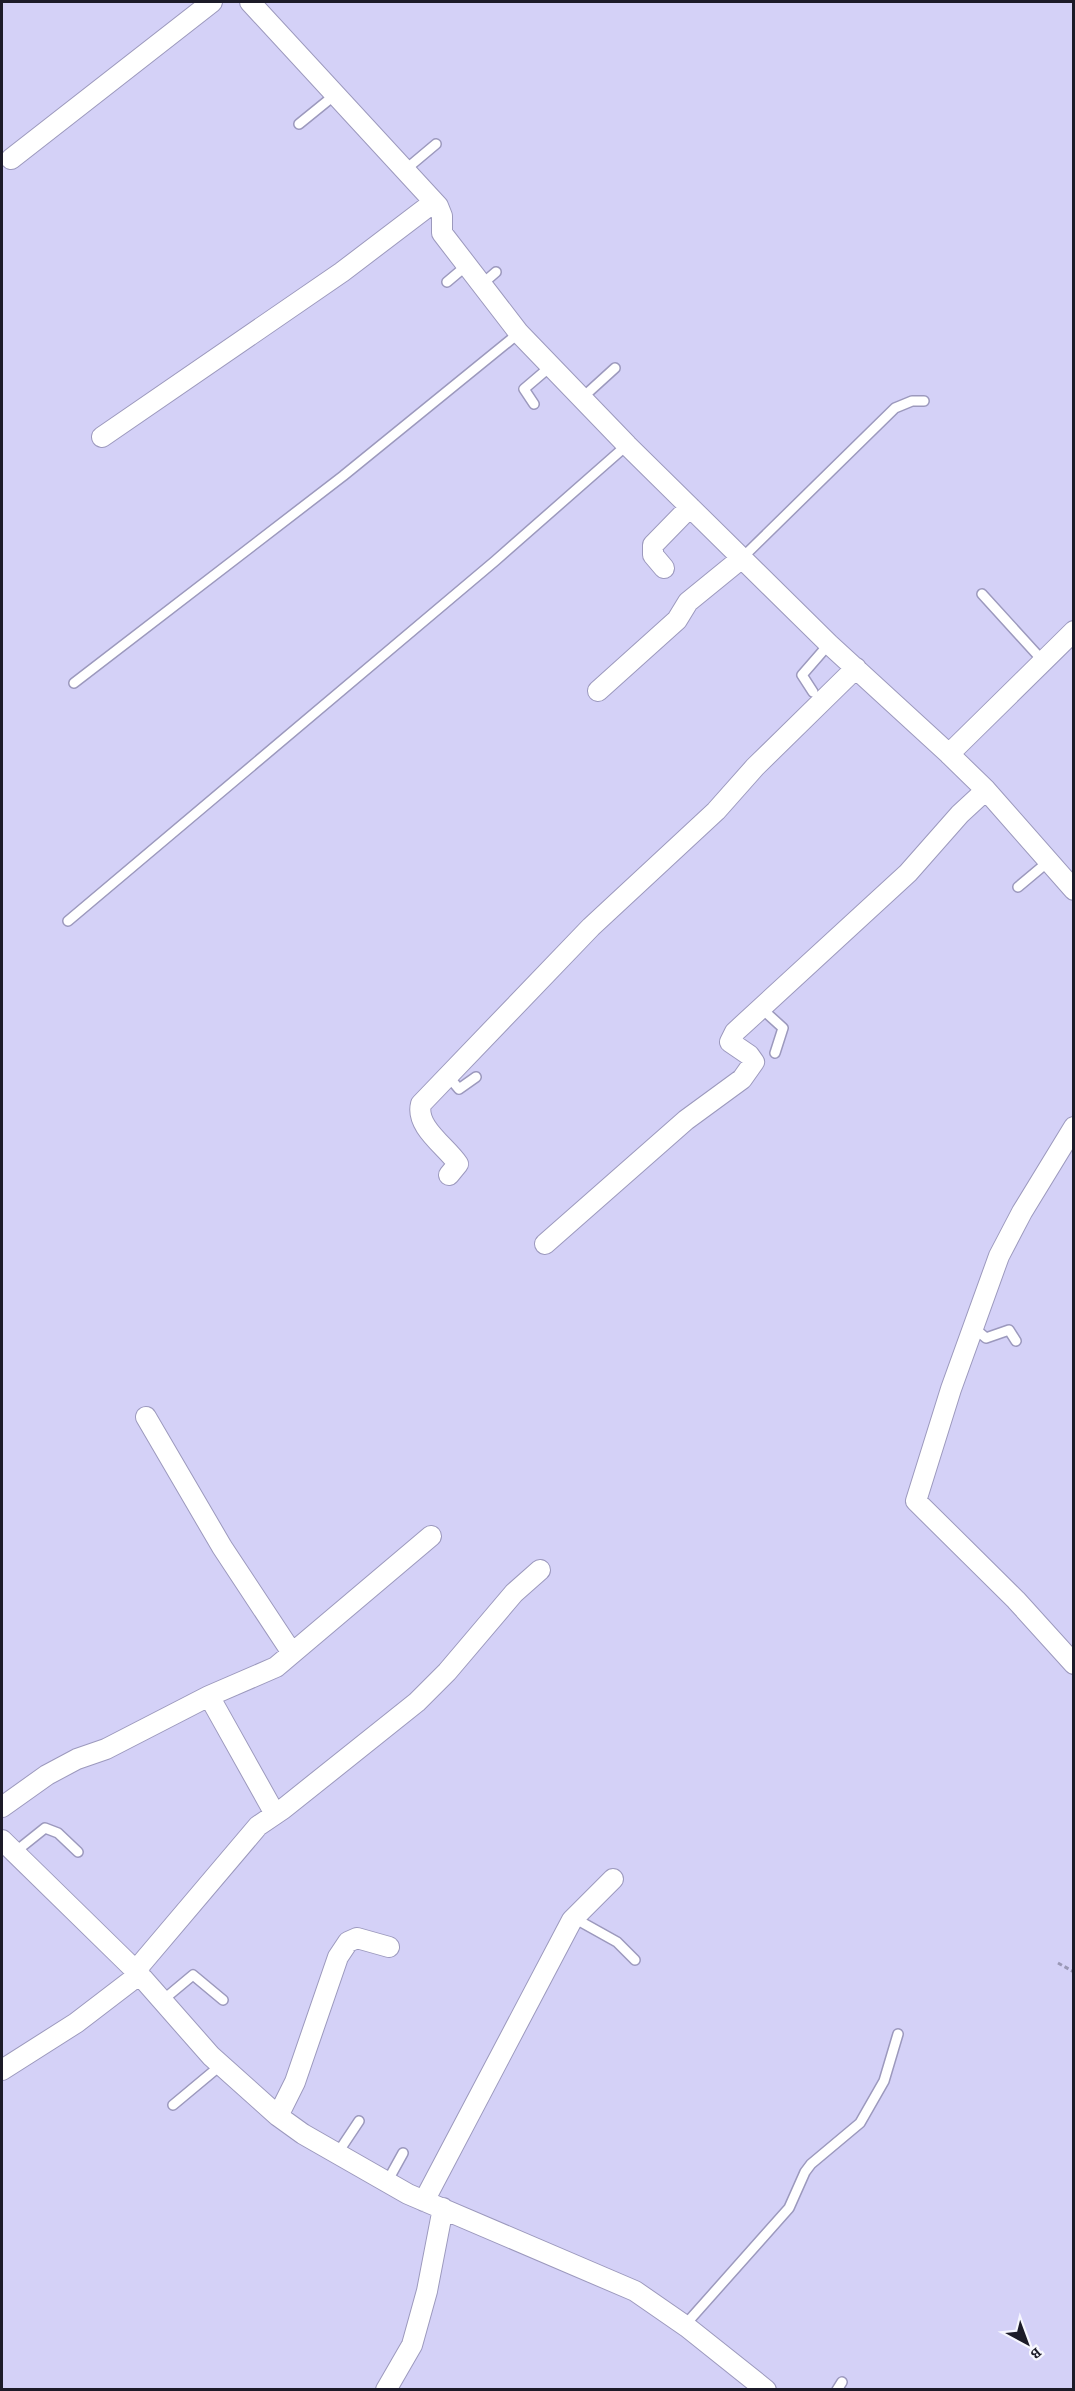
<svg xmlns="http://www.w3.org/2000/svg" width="1075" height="2391" viewBox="0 0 1075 2391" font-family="'Crimson Pro',serif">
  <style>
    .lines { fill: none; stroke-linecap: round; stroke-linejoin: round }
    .service-casing { stroke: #9c99bd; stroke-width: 12 }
    .minor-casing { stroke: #9c99bd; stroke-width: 22 }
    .path { stroke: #9a98b6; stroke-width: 3; stroke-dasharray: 4.5 3; stroke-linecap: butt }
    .service { stroke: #fff; stroke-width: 9 }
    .minor { stroke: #fff; stroke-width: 20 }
  </style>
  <rect width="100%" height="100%" fill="#d4d1f7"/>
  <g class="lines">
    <!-- service casing -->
    <g class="service-casing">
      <path id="service" d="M 299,124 L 336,94
        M 405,170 L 436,144
        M 447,282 L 466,266
        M 481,285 L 496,272
        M 582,398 L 615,368
        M 534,404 L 524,389 L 551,366
        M 742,558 L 895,408 L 912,401 L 924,401
        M 982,594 L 1043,661
        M 74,683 L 343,476 L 519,333
        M 813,692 L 802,675 L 829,644
        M 1018,887 L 1049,861
        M 68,921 L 495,561 L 627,445
        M 761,1008 L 783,1028 L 775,1053
        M 448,1076 L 459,1089 L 476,1077
        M 973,1327 L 986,1338 L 1009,1330 L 1016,1341
        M 15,1852 L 45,1828 L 58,1833 L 78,1852
        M 574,1918 L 617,1942 L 635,1960
        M 163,2000 L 193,1975 L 223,2000
        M 173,2105 L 221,2065
        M 337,2154 L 359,2121
        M 387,2182 L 403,2153
        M 685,2325 L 789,2208 L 805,2172 L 811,2164 L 860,2123 L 884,2081 L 898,2034
        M 837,2390 L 842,2382"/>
    </g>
    <!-- minor casing -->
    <g class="minor-casing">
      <path id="minor" d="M 250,2 L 438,206 L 442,216 L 442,233 L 519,333 L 627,445 L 829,644 L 949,754
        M 11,159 L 212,2
        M 102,437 L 342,272 L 434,202
        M 664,568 L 653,555 L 653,545 L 690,507
        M 1074,631 L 949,754 L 986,790 L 1074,890
        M 598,691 L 677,620 L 688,602 L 742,558
        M 1074,1127 L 1022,1212 L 999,1256 L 951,1389 L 916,1501 L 1016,1600 L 1074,1664
        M 449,1175 L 458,1164 C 447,1147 415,1127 421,1104 L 591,927 L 716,811 L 755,767 L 856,668
        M 545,1244 L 686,1120 L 742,1079 L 754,1062 L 749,1055 L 730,1042 L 735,1032 L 908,873 L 960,814 L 986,790
        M 146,1417 L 222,1547 L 292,1653
        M 209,1696 L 275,1814
        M 2,1807 L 47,1775 L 77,1759 L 106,1749 L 209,1696 L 276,1667 L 431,1536
        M 2,1840 L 138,1973 L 211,2056 L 278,2116 L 303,2134 L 408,2194 L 635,2291 L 687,2327 L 766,2390
        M 136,1970 L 258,1826 L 283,1809 L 417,1702 L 447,1672 L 514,1593 L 540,1570
        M 2,2070 L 76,2023 L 140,1974
        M 278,2116 L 295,2082 L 338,1957 L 348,1942 L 357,1938 L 389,1947
        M 424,2201 L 572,1920 L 613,1879
        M 386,2390 L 412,2345 L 427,2291 L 443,2208"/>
    </g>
    <!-- path -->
    <path class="path" d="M 1058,1963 L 1074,1972"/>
    <!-- service -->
    <use href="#service" class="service"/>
    <!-- minor -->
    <use href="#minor" class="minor"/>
  </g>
  <!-- border -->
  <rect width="1075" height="2391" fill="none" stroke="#1c1b28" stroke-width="6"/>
  <!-- north arrow -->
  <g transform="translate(1027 2343) rotate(139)" stroke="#f6f6fe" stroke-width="4.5" paint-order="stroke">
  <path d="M0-4.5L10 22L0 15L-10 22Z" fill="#1c1b28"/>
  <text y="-9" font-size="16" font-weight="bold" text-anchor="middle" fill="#1c1b28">B</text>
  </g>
</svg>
